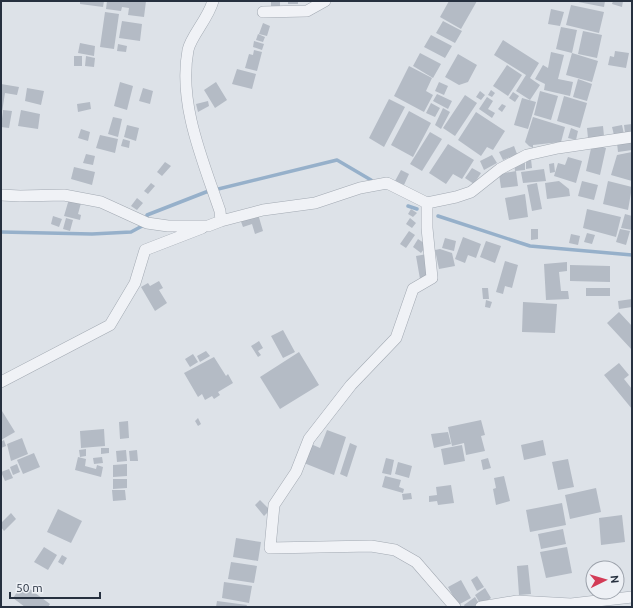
<svg xmlns="http://www.w3.org/2000/svg" width="633" height="608" viewBox="0 0 633 608" font-family="Ubuntu,sans-serif">
  <style>
    .lines { fill: none; stroke-linecap: round; stroke-linejoin: round }
    .stream { stroke: #96b0ca; stroke-width: 3.5 }
    .building { fill: #b4bbc5 }
    .street-casing { stroke: #a2a9b2; stroke-width: 12 }
    .street { stroke: #f0f2f6; stroke-width: 11 }
  </style>
  <rect width="100%" height="100%" fill="#dde2e8"/>
  <g class="lines">
    <!-- stream -->
    <path class="stream" d="M 408,206 L 417,209
      M 438,216 L 530,246 L 632,255
      M 147,220 L 147,215 L 206,192 L 337,160 L 371,180
      M 1,232 L 92,234 L 131,232 L 144,225"/>
  </g>
  <!-- building -->
  <path class="building" d="M 80,1 L 104,1 L 103,7 L 80,4 Z
    M 107,1 L 146,1 L 144,17 L 128,15 L 129,8 L 122,7 L 121,11 L 106,9 Z
    M 271,1 L 280,1 L 280,7 L 271,7 Z
    M 288,1 L 298,1 L 298,4 L 288,4 Z
    M 449,1 L 477,1 L 461,29 L 440,17 Z
    M 573,1 L 605,1 L 604,7 Z
    M 613,1 L 623,1 L 622,7 L 612,4 Z
    M 571,5 L 604,12 L 599,33 L 566,25 Z
    M 551,9 L 564,12 L 560,26 L 548,24 Z
    M 105,12 L 119,14 L 114,49 L 100,47 Z
    M 122,21 L 142,24 L 140,41 L 119,38 Z
    M 443,21 L 462,31 L 455,43 L 436,33 Z
    M 263,23 L 270,26 L 267,36 L 259,34 Z
    M 561,27 L 577,30 L 572,53 L 556,49 Z
    M 583,31 L 602,35 L 597,58 L 578,54 Z
    M 258,34 L 265,37 L 263,42 L 256,40 Z
    M 431,35 L 452,46 L 445,58 L 424,47 Z
    M 503,40 L 539,63 L 530,78 L 540,85 L 530,100 L 516,91 L 526,75 L 494,55 Z
    M 254,41 L 264,44 L 262,50 L 253,47 Z
    M 80,43 L 95,46 L 94,56 L 78,53 Z
    M 118,44 L 127,46 L 126,52 L 117,51 Z
    M 254,50 L 262,52 L 257,71 L 245,68 L 249,54 L 253,55 Z
    M 615,51 L 629,53 L 626,68 L 608,65 L 610,56 L 614,57 Z
    M 551,52 L 564,55 L 558,79 L 573,82 L 570,96 L 544,90 L 545,84 L 535,79 L 543,65 L 548,68 Z
    M 420,53 L 441,64 L 433,78 L 413,66 Z
    M 572,53 L 598,61 L 592,82 L 566,75 Z
    M 458,54 L 477,65 L 468,82 L 459,85 L 445,77 Z
    M 74,56 L 82,56 L 82,66 L 74,66 Z
    M 86,56 L 95,58 L 94,67 L 85,66 Z
    M 507,65 L 522,75 L 508,96 L 493,86 Z
    M 409,66 L 432,78 L 426,91 L 433,95 L 424,112 L 394,96 Z
    M 237,69 L 256,74 L 252,89 L 232,84 Z
    M 578,79 L 592,84 L 587,101 L 573,97 Z
    M 120,82 L 133,86 L 127,110 L 114,106 Z
    M 216,82 L 227,100 L 215,108 L 204,90 Z
    M 439,82 L 448,86 L 444,95 L 435,91 Z
    M 1,84 L 19,87 L 17,95 L 5,93 L 2,112 Z
    M 27,88 L 44,91 L 41,105 L 25,101 Z
    M 143,88 L 153,91 L 150,104 L 139,101 Z
    M 491,90 L 495,93 L 492,97 L 488,95 Z
    M 480,91 L 485,95 L 481,100 L 476,97 Z
    M 540,91 L 558,96 L 551,120 L 534,115 Z
    M 513,92 L 519,96 L 515,102 L 509,98 Z
    M 437,94 L 452,101 L 448,109 L 433,101 Z
    M 465,95 L 477,103 L 455,136 L 443,128 Z
    M 564,96 L 587,103 L 580,128 L 557,121 Z
    M 487,97 L 493,101 L 488,109 L 495,113 L 492,118 L 479,109 Z
    M 522,98 L 536,102 L 528,129 L 514,125 Z
    M 389,99 L 405,107 L 384,147 L 369,138 Z
    M 208,101 L 209,106 L 198,112 L 196,104 Z
    M 90,102 L 91,109 L 78,112 L 77,104 Z
    M 431,103 L 440,108 L 435,117 L 426,113 Z
    M 502,104 L 506,106 L 502,112 L 498,109 Z
    M 443,108 L 450,112 L 441,129 L 435,125 Z
    M 3,110 L 12,111 L 9,128 L 1,127 Z
    M 21,110 L 40,114 L 38,129 L 18,126 Z
    M 409,111 L 431,123 L 413,157 L 391,145 Z
    M 476,112 L 505,131 L 493,150 L 487,147 L 481,156 L 458,140 Z
    M 113,117 L 122,119 L 118,137 L 108,134 Z
    M 533,117 L 565,127 L 561,142 L 533,145 L 533,148 L 529,146 L 525,142 Z
    M 632,124 L 632,132 L 625,133 L 624,125 Z
    M 127,125 L 139,128 L 136,141 L 124,137 Z
    M 622,125 L 624,134 L 614,135 L 612,127 Z
    M 603,126 L 604,136 L 588,138 L 587,128 Z
    M 571,128 L 578,131 L 576,140 L 568,138 Z
    M 81,129 L 90,132 L 88,141 L 78,138 Z
    M 430,132 L 442,139 L 422,171 L 410,164 Z
    M 100,135 L 118,139 L 115,153 L 96,148 Z
    M 123,139 L 130,141 L 129,148 L 121,146 Z
    M 632,142 L 632,150 L 618,152 L 617,143 Z
    M 448,144 L 474,160 L 462,179 L 453,174 L 446,184 L 429,173 Z
    M 592,144 L 606,148 L 600,175 L 586,171 Z
    M 514,146 L 517,154 L 503,160 L 499,152 Z
    M 632,152 L 632,181 L 611,175 L 617,155 Z
    M 86,154 L 95,156 L 93,165 L 83,163 Z
    M 492,155 L 497,163 L 484,170 L 480,161 Z
    M 568,157 L 582,161 L 576,183 L 554,176 L 558,163 L 565,165 Z
    M 531,159 L 532,168 L 526,169 L 526,160 Z
    M 165,162 L 171,166 L 162,176 L 157,172 Z
    M 525,163 L 525,170 L 515,171 L 514,164 Z
    M 554,163 L 555,172 L 550,173 L 549,164 Z
    M 74,167 L 95,172 L 92,185 L 71,179 Z
    M 472,168 L 481,173 L 474,184 L 465,178 Z
    M 544,169 L 546,181 L 523,183 L 521,172 Z
    M 401,170 L 409,174 L 404,185 L 395,181 Z
    M 516,171 L 518,186 L 501,188 L 499,174 Z
    M 559,181 L 569,189 L 570,196 L 547,199 L 545,183 Z
    M 582,181 L 598,185 L 594,200 L 578,196 Z
    M 608,181 L 632,187 L 628,210 L 603,204 Z
    M 151,183 L 155,186 L 148,194 L 144,191 Z
    M 537,183 L 542,209 L 532,211 L 527,185 Z
    M 525,194 L 528,217 L 509,220 L 505,198 Z
    M 137,198 L 143,203 L 137,210 L 131,206 Z
    M 69,199 L 81,203 L 78,214 L 81,215 L 80,220 L 64,216 Z
    M 411,209 L 417,213 L 413,217 L 408,214 Z
    M 587,209 L 621,217 L 616,237 L 583,228 Z
    M 258,214 L 263,231 L 255,234 L 252,224 L 243,227 L 240,219 Z
    M 625,214 L 632,216 L 632,230 L 621,228 Z
    M 53,216 L 62,219 L 59,227 L 51,224 Z
    M 66,218 L 73,220 L 70,231 L 63,229 Z
    M 410,218 L 416,223 L 412,228 L 406,224 Z
    M 531,229 L 538,229 L 538,239 L 531,240 Z
    M 620,229 L 630,231 L 626,245 L 616,242 Z
    M 409,231 L 415,235 L 406,248 L 400,244 Z
    M 587,233 L 595,235 L 592,244 L 584,242 Z
    M 571,234 L 580,236 L 578,245 L 569,243 Z
    M 463,237 L 481,244 L 476,258 L 468,255 L 465,263 L 455,259 Z
    M 445,238 L 456,241 L 454,251 L 442,248 Z
    M 418,239 L 427,245 L 421,253 L 413,247 Z
    M 486,241 L 501,246 L 495,263 L 480,257 Z
    M 440,249 L 452,253 L 455,266 L 439,269 L 435,250 Z
    M 427,254 L 431,277 L 420,279 L 416,256 Z
    M 505,261 L 518,265 L 512,288 L 505,286 L 503,294 L 496,292 Z
    M 567,262 L 567,271 L 559,272 L 561,291 L 568,291 L 569,299 L 546,300 L 544,264 Z
    M 570,265 L 610,266 L 610,282 L 570,281 Z
    M 159,281 L 163,288 L 159,290 L 167,303 L 155,311 L 141,287 L 148,283 L 150,286 Z
    M 482,288 L 488,288 L 489,299 L 483,299 Z
    M 586,288 L 610,288 L 610,296 L 586,296 Z
    M 632,299 L 632,307 L 619,309 L 618,301 Z
    M 486,300 L 492,302 L 490,308 L 485,307 Z
    M 523,302 L 557,304 L 555,333 L 522,332 Z
    M 619,312 L 632,326 L 632,350 L 607,323 Z
    M 283,330 L 295,352 L 283,358 L 271,336 Z
    M 259,341 L 263,348 L 258,351 L 261,355 L 258,357 L 251,346 Z
    M 206,351 L 210,356 L 200,362 L 197,356 Z
    M 299,352 L 319,385 L 280,409 L 260,377 Z
    M 193,354 L 198,362 L 190,367 L 185,359 Z
    M 214,357 L 226,376 L 228,374 L 233,383 L 218,392 L 220,395 L 214,399 L 212,396 L 205,400 L 202,394 L 198,397 L 184,373 Z
    M 619,363 L 629,375 L 624,379 L 632,389 L 632,409 L 604,375 Z
    M 2,411 L 15,432 L 1,440 L 1,412 Z
    M 198,418 L 201,424 L 198,426 L 195,421 Z
    M 481,420 L 485,435 L 481,436 L 485,451 L 466,455 L 464,443 L 452,446 L 448,427 Z
    M 128,421 L 129,438 L 120,439 L 119,422 Z
    M 104,429 L 105,446 L 81,448 L 80,431 Z
    M 327,430 L 346,437 L 334,475 L 304,463 L 311,444 L 320,448 Z
    M 448,432 L 451,444 L 434,448 L 431,434 Z
    M 22,438 L 28,454 L 11,461 L 7,444 Z
    M 4,440 L 6,446 L 1,448 L 1,442 Z
    M 543,440 L 546,455 L 524,460 L 521,445 Z
    M 350,443 L 357,446 L 347,477 L 340,474 Z
    M 462,445 L 465,461 L 444,465 L 441,449 Z
    M 101,448 L 109,448 L 109,453 L 101,454 Z
    M 86,449 L 86,456 L 80,457 L 79,450 Z
    M 126,450 L 127,461 L 117,462 L 116,451 Z
    M 137,450 L 138,461 L 130,461 L 129,451 Z
    M 34,453 L 40,467 L 23,474 L 17,460 Z
    M 78,457 L 86,459 L 85,466 L 96,469 L 97,465 L 103,467 L 101,477 L 75,470 Z
    M 102,457 L 103,463 L 94,464 L 93,458 Z
    M 386,458 L 394,460 L 391,475 L 382,473 Z
    M 488,458 L 491,468 L 483,470 L 481,460 Z
    M 568,459 L 574,487 L 558,490 L 552,462 Z
    M 398,462 L 412,466 L 409,478 L 395,474 Z
    M 17,464 L 20,472 L 13,475 L 10,467 Z
    M 127,464 L 127,476 L 113,477 L 113,465 Z
    M 9,469 L 13,478 L 5,481 L 1,472 Z
    M 385,476 L 401,480 L 399,487 L 404,489 L 403,493 L 382,487 Z
    M 504,476 L 510,501 L 496,505 L 493,489 L 496,488 L 494,478 Z
    M 113,479 L 127,479 L 127,488 L 113,489 Z
    M 451,485 L 454,503 L 438,505 L 437,501 L 429,502 L 429,496 L 437,495 L 436,487 Z
    M 596,488 L 601,512 L 570,519 L 565,495 Z
    M 112,490 L 125,490 L 126,500 L 113,501 Z
    M 411,493 L 412,499 L 403,500 L 402,494 Z
    M 260,500 L 270,510 L 264,516 L 255,505 Z
    M 562,503 L 566,525 L 530,532 L 526,510 Z
    M 58,509 L 82,521 L 71,543 L 47,532 Z
    M 11,513 L 16,519 L 4,531 L 1,527 L 1,523 Z
    M 622,515 L 625,542 L 601,545 L 599,518 Z
    M 563,529 L 566,544 L 541,549 L 538,534 Z
    M 236,538 L 261,542 L 258,561 L 233,557 Z
    M 44,547 L 57,555 L 48,570 L 34,562 Z
    M 567,547 L 572,573 L 546,578 L 540,552 Z
    M 62,555 L 67,558 L 63,565 L 58,562 Z
    M 231,562 L 257,566 L 254,583 L 228,579 Z
    M 528,565 L 531,594 L 519,595 L 517,566 Z
    M 477,576 L 484,587 L 477,591 L 471,580 Z
    M 461,580 L 471,598 L 458,605 L 448,587 Z
    M 224,582 L 252,586 L 249,603 L 222,598 Z
    M 23,584 L 50,604 L 48,607 L 25,607 L 13,598 Z
    M 485,588 L 491,598 L 481,605 L 475,595 Z
    M 475,597 L 480,605 L 476,607 L 465,607 L 464,605 Z
    M 217,601 L 247,605 L 246,607 L 216,607 Z"/>
  <g class="lines">
    <!-- street casing -->
    <g class="street-casing">
      <path id="street" d="M 213,1 C 208,19 191,36 188,50 C 178,104 203,161 220,211 L 221,221
        M 263,12 L 307,11 L 325,1
        M 1,195 L 20,196 L 64,195 L 101,202 L 147,223 L 168,226 L 208,226 L 221,221 L 263,210 L 315,203 L 360,188 L 387,183 L 427,203
        M 1,382 L 110,325 L 135,283 L 145,250 L 202,228
        M 455,607 L 416,562 L 395,550 L 371,546 L 270,548 L 274,505 L 296,472 L 309,439 L 351,385 L 396,338 L 413,289 L 432,278 L 427,228 L 427,203 L 456,197 L 471,192 L 500,169 L 527,155 L 558,148 L 632,137
        M 481,607 L 517,601 L 571,604 L 632,597"/>
    </g>
    <!-- street -->
    <use href="#street" class="street"/>
  </g>
  <!-- border -->
  <rect width="633" height="608" fill="none" stroke="#26303f" stroke-width="4"/>
  <!-- north arrow -->
  <g transform="translate(605 580) rotate(85)"><circle r="19" fill="#edf0f5" stroke="#9da3ac"/>
  <path d="M0-3L7 15L0 10L-7 15Z" fill="#d33c57"/>
  <text y="-6" font-size="11" font-weight="bold" text-anchor="middle" fill="#26303f">N</text>
  </g>
  <!-- scale -->
  <path d="M10 592v6h90v-6" fill="none" stroke="#26303f" stroke-width="2"/>
  <text x="16" y="592" font-size="12" fill="#26303f" stroke="#edf0f5" stroke-width="3" paint-order="stroke">50 m</text>
</svg>
